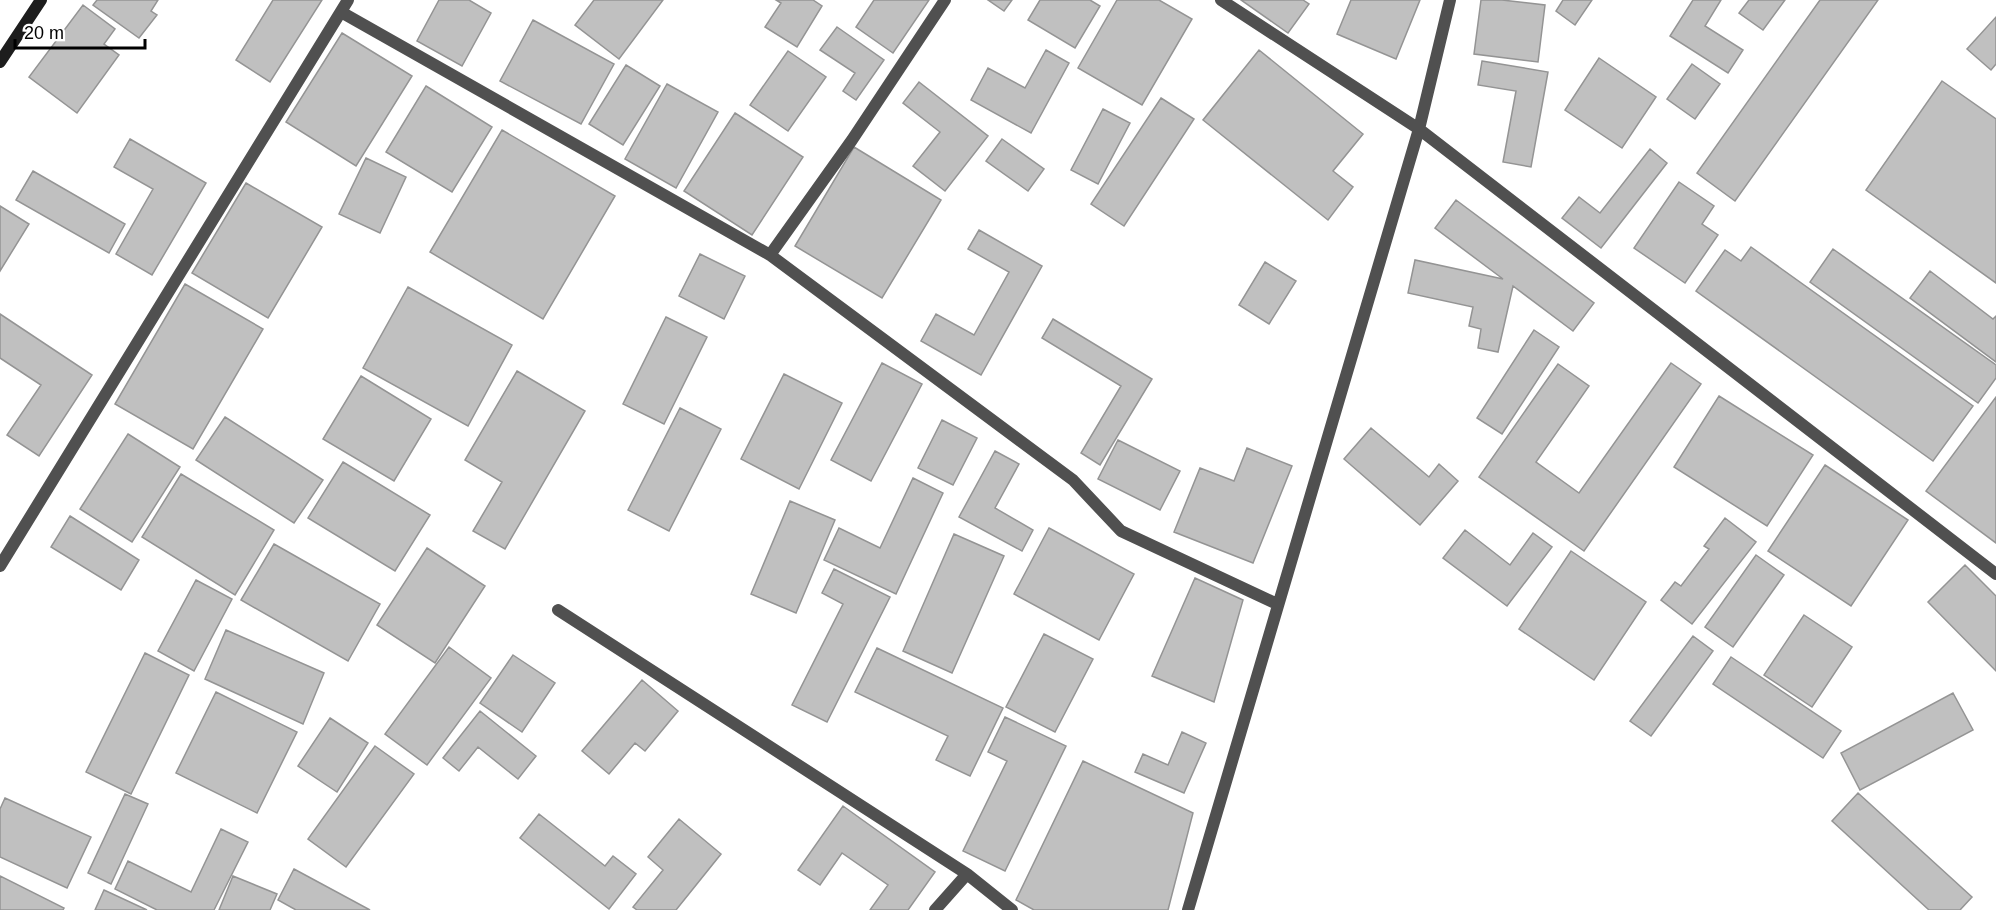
<svg xmlns="http://www.w3.org/2000/svg" width="1996" height="910" viewBox="0 0 1996 910" font-family="Helvetica,sans-serif">
  <style>
    .building { fill: #c0c0c0; stroke: #949494; stroke-width: 1.5 }
    .lines { fill: none; stroke-linecap: round; stroke-linejoin: round }
    .minor { stroke: #505050; stroke-width: 12 }
    .secondary { stroke: #1d1d1d; stroke-width: 12 }
  </style>
  <rect width="100%" height="100%" fill="#fff"/>
  <!-- building -->
  <path class="building" d="M 97,0 L 158,0 L 151,11 L 157,15 L 139,38 L 93,5 Z
    M 273,0 L 322,0 L 270,82 L 236,60 Z
    M 439,0 L 469,0 L 491,13 L 462,66 L 417,41 Z
    M 594,0 L 663,0 L 619,59 L 575,25 Z
    M 776,0 L 813,0 L 822,6 L 797,47 L 765,27 L 781,3 Z
    M 874,0 L 929,0 L 893,53 L 856,27 Z
    M 988,0 L 1012,0 L 1004,11 Z
    M 1040,0 L 1090,0 L 1100,6 L 1075,48 L 1028,20 Z
    M 1117,0 L 1159,0 L 1192,19 L 1142,105 L 1078,68 Z
    M 1241,0 L 1303,0 L 1309,4 L 1288,33 Z
    M 1351,0 L 1420,0 L 1396,59 L 1337,34 Z
    M 1481,0 L 1502,0 L 1545,5 L 1538,62 L 1474,54 Z
    M 1563,0 L 1592,0 L 1575,25 L 1556,11 Z
    M 1693,0 L 1721,0 L 1705,26 L 1743,50 L 1728,73 L 1670,36 Z
    M 1749,0 L 1785,0 L 1763,30 L 1739,13 Z
    M 1820,0 L 1878,0 L 1735,201 L 1697,173 Z
    M 83,5 L 115,29 L 104,44 L 119,55 L 77,113 L 29,77 Z
    M 1996,17 L 1996,64 L 1991,70 L 1967,49 Z
    M 533,20 L 614,64 L 581,124 L 500,81 Z
    M 837,27 L 884,60 L 856,100 L 843,91 L 855,73 L 820,50 Z
    M 342,33 L 412,76 L 356,166 L 286,122 Z
    M 1046,50 L 1069,63 L 1031,133 L 971,100 L 988,68 L 1025,88 Z
    M 1259,50 L 1363,134 L 1333,171 L 1353,187 L 1328,220 L 1203,120 Z
    M 788,51 L 826,77 L 788,131 L 750,105 Z
    M 1599,58 L 1656,97 L 1622,148 L 1565,110 Z
    M 1482,61 L 1548,72 L 1531,167 L 1503,162 L 1516,91 L 1478,85 Z
    M 1692,64 L 1720,84 L 1695,119 L 1667,99 Z
    M 626,65 L 660,86 L 623,145 L 589,124 Z
    M 1942,81 L 1996,119 L 1996,283 L 1866,190 Z
    M 919,82 L 988,136 L 945,191 L 913,166 L 940,132 L 903,103 Z
    M 667,84 L 718,112 L 676,188 L 625,159 Z
    M 426,86 L 492,127 L 452,192 L 386,152 Z
    M 1161,98 L 1194,119 L 1124,226 L 1091,204 Z
    M 1103,109 L 1130,123 L 1098,184 L 1071,170 Z
    M 735,113 L 803,157 L 752,235 L 684,191 Z
    M 502,130 L 615,196 L 543,319 L 430,252 Z
    M 130,139 L 206,183 L 152,275 L 116,254 L 153,189 L 114,167 Z
    M 1002,139 L 1044,169 L 1028,191 L 986,161 Z
    M 854,147 L 941,200 L 882,298 L 795,246 Z
    M 1650,149 L 1667,163 L 1601,248 L 1562,218 L 1579,197 L 1600,213 Z
    M 366,158 L 406,177 L 380,233 L 339,214 Z
    M 33,171 L 125,224 L 109,253 L 16,200 Z
    M 1679,182 L 1714,206 L 1702,224 L 1718,235 L 1685,283 L 1634,248 Z
    M 246,183 L 322,227 L 268,318 L 192,273 Z
    M 1456,200 L 1594,303 L 1573,331 L 1513,286 L 1498,352 L 1478,348 L 1481,329 L 1469,326 L 1473,307 L 1408,293 L 1415,260 L 1503,279 L 1435,228 Z
    M 0,206 L 29,224 L 0,271 Z
    M 979,230 L 1042,266 L 981,375 L 921,341 L 936,314 L 974,335 L 1009,272 L 968,249 Z
    M 1751,247 L 1973,406 L 1933,461 L 1696,291 L 1725,250 L 1741,261 Z
    M 1833,249 L 1996,365 L 1996,378 L 1978,403 L 1810,282 Z
    M 700,254 L 745,276 L 724,319 L 679,296 Z
    M 1265,262 L 1296,281 L 1269,324 L 1239,305 Z
    M 1930,271 L 1993,319 L 1996,316 L 1996,362 L 1910,298 Z
    M 185,284 L 263,329 L 193,449 L 115,404 Z
    M 408,287 L 512,345 L 468,426 L 363,368 Z
    M 0,314 L 92,375 L 39,456 L 7,435 L 41,385 L 0,358 Z
    M 666,317 L 707,337 L 664,424 L 623,404 Z
    M 1053,319 L 1152,379 L 1100,465 L 1081,453 L 1121,386 L 1042,338 Z
    M 1534,330 L 1559,347 L 1502,434 L 1477,418 Z
    M 882,363 L 922,384 L 871,481 L 831,460 Z
    M 1671,363 L 1701,384 L 1584,551 L 1479,477 L 1558,364 L 1589,386 L 1536,462 L 1579,493 Z
    M 517,371 L 585,411 L 505,549 L 473,531 L 502,482 L 465,460 Z
    M 784,374 L 842,403 L 799,489 L 741,459 Z
    M 361,376 L 431,419 L 394,481 L 323,439 Z
    M 1719,396 L 1813,455 L 1767,526 L 1674,467 Z
    M 1996,397 L 1996,543 L 1926,491 Z
    M 680,408 L 721,429 L 669,531 L 628,510 Z
    M 225,417 L 323,480 L 294,523 L 196,460 Z
    M 942,420 L 977,438 L 953,485 L 918,468 Z
    M 1371,428 L 1429,477 L 1439,464 L 1458,481 L 1420,525 L 1344,459 Z
    M 128,434 L 180,467 L 132,542 L 80,509 Z
    M 1118,440 L 1180,471 L 1160,510 L 1098,479 Z
    M 1247,448 L 1292,466 L 1253,563 L 1174,532 L 1200,468 L 1234,481 Z
    M 995,451 L 1019,464 L 995,508 L 1033,530 L 1022,551 L 959,517 Z
    M 343,462 L 430,515 L 395,571 L 308,518 Z
    M 1825,465 L 1908,520 L 1851,606 L 1768,551 Z
    M 181,474 L 274,530 L 235,595 L 142,537 Z
    M 913,478 L 943,493 L 896,594 L 824,560 L 839,528 L 880,548 Z
    M 790,501 L 835,520 L 796,613 L 751,594 Z
    M 70,516 L 139,560 L 121,590 L 51,547 Z
    M 1725,518 L 1756,542 L 1692,624 L 1661,600 L 1675,582 L 1681,586 L 1709,549 L 1704,546 Z
    M 1049,528 L 1134,574 L 1099,640 L 1014,594 Z
    M 1465,530 L 1510,565 L 1533,533 L 1552,547 L 1507,606 L 1443,558 Z
    M 954,534 L 1004,556 L 952,673 L 903,651 Z
    M 274,544 L 380,604 L 348,661 L 241,600 Z
    M 427,548 L 485,586 L 435,663 L 377,625 Z
    M 1571,551 L 1646,602 L 1594,680 L 1519,629 Z
    M 1756,555 L 1784,575 L 1733,647 L 1705,627 Z
    M 1965,565 L 1996,596 L 1996,671 L 1928,602 Z
    M 834,569 L 890,597 L 827,722 L 792,705 L 843,604 L 822,593 Z
    M 1195,578 L 1243,600 L 1214,702 L 1152,676 Z
    M 196,580 L 232,599 L 194,671 L 158,651 Z
    M 1804,615 L 1852,647 L 1812,707 L 1764,675 Z
    M 226,630 L 324,673 L 303,724 L 205,679 Z
    M 1044,634 L 1093,659 L 1055,732 L 1006,707 Z
    M 1693,636 L 1713,651 L 1651,736 L 1630,721 Z
    M 449,647 L 491,678 L 427,765 L 385,734 Z
    M 877,648 L 1003,708 L 970,776 L 936,760 L 948,736 L 855,692 Z
    M 145,653 L 189,675 L 131,794 L 86,772 Z
    M 513,655 L 555,683 L 522,732 L 480,703 Z
    M 1731,657 L 1841,731 L 1823,758 L 1713,684 Z
    M 642,680 L 678,711 L 645,751 L 635,743 L 609,774 L 582,751 Z
    M 216,692 L 297,732 L 257,813 L 176,773 Z
    M 1953,693 L 1973,730 L 1860,790 L 1841,753 Z
    M 480,711 L 536,756 L 518,779 L 478,747 L 459,771 L 443,758 Z
    M 1005,717 L 1066,746 L 1005,871 L 963,851 L 1007,761 L 988,752 Z
    M 330,718 L 368,743 L 337,792 L 298,766 Z
    M 1182,732 L 1206,743 L 1184,793 L 1135,772 L 1143,754 L 1168,765 Z
    M 375,746 L 414,774 L 346,867 L 308,839 Z
    M 1083,761 L 1193,813 L 1168,910 L 1034,910 L 1016,900 Z
    M 1858,793 L 1972,897 L 1960,910 L 1929,910 L 1832,821 Z
    M 125,794 L 148,804 L 111,884 L 88,873 Z
    M 5,798 L 91,837 L 67,888 L 0,857 L 0,809 Z
    M 843,806 L 935,872 L 908,910 L 870,910 L 888,885 L 842,853 L 820,885 L 798,870 Z
    M 539,814 L 605,866 L 613,856 L 636,874 L 609,909 L 520,838 Z
    M 679,819 L 721,854 L 676,910 L 637,910 L 633,907 L 663,870 L 648,857 Z
    M 221,829 L 248,842 L 214,910 L 157,910 L 115,889 L 128,861 L 191,892 Z
    M 294,869 L 370,910 L 296,910 L 278,900 Z
    M 0,876 L 64,908 L 63,910 L 0,910 Z
    M 233,876 L 277,894 L 270,910 L 219,910 Z
    M 104,890 L 147,910 L 95,910 Z"/>
  <g class="lines">
    <!-- minor -->
    <path class="minor" d="M 1221,0 L 1419,129 L 1996,574
      M 341,12 L 770,255 L 1073,480 L 1121,531 L 1277,604
      M 770,255 L 852,140 L 945,0
      M 0,566 L 348,0
      M 558,610 L 967,874 L 1012,910
      M 935,910 L 967,874
      M 1188,910 L 1419,129 L 1450,0"/>
    <!-- secondary -->
    <path class="secondary" d="M 0,62 L 41,0"/>
  </g>
  <!-- scale -->
  <path d="M15 39v9h130v-9" fill="none" stroke="#000000" stroke-width="3"/>
  <text x="24" y="39" font-size="18" fill="#000000" stroke="#ffffff" stroke-width="4.5" paint-order="stroke">20 m</text>
</svg>
